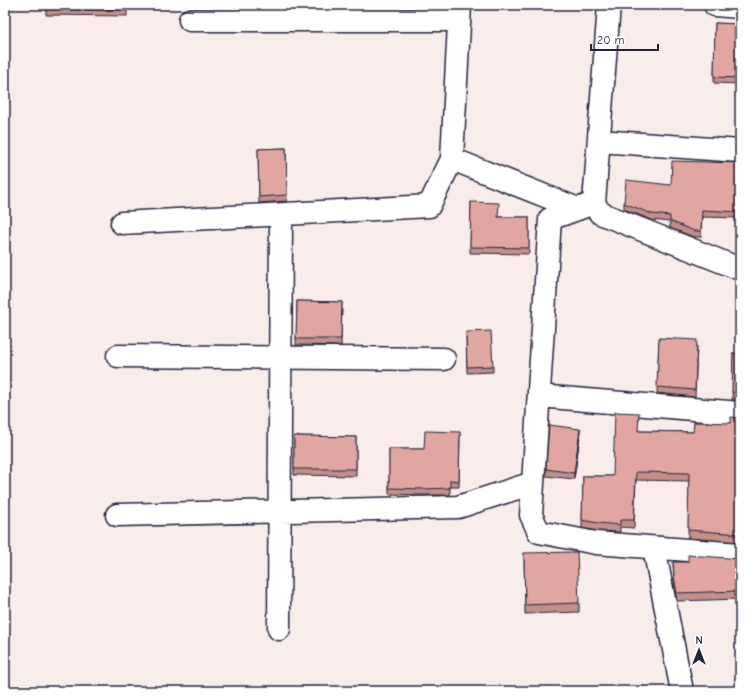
<svg xmlns="http://www.w3.org/2000/svg" width="745" height="696" viewBox="0 0 745 696" font-family="'Comic Neue',sans-serif">
  <style>
    .lines { fill: none; stroke-linecap: round; stroke-linejoin: round }
    .street-casing { stroke: #22223b; stroke-width: 25 }
    .street { stroke: #fff; stroke-width: 22 }
    .wall { fill: #c28f8a; stroke: #22223b }
    .shaded-wall { fill: #9e7471; stroke: #22223b }
    .building { fill: #e1a6a1; stroke: #22223b }
  </style>
  <rect width="100%" height="100%" fill="#f9edec"/>
  <filter id="ink" filterUnits="userSpaceOnUse"><feTurbulence type="fractalNoise" baseFrequency=".025" numOctaves="2"/><feDisplacementMap in="SourceGraphic" scale="8" xChannelSelector="R" yChannelSelector="G"/><feConvolveMatrix kernelMatrix="1 2 1 2 8 2 1 2 1" color-interpolation-filters="sRGB"/></filter>
  <g filter="url(#ink)">
    <g class="lines">
      <!-- street casing -->
      <g class="street-casing">
        <path id="street" d="M 609,5 L 594,203 L 600,213 L 740,269
          M 715,5 L 740,7
          M 190,20 L 459,20
          M 599,141 L 740,151
          M 452,159 L 578,209
          M 594,203 L 550,219 L 531,515 L 539,532 L 596,543 L 740,554
          M 122,223 L 429,206 L 452,159 L 460,5
          M 118,356 L 444,359
          M 539,396 L 740,413
          M 117,515 L 458,507 L 533,483
          M 654,548 L 682,691
          M 279,629 L 281,215"/>
      </g>
      <!-- street -->
      <use href="#street" class="street"/>
    </g>
    <!-- wall -->
    <path class="wall" d="M 46,5 L 127,5 L 127,16 L 46,15 Z
      M 715,23 L 740,24 L 740,84 L 714,83 Z
      M 286,148 L 287,201 L 259,203 L 258,149 Z
      M 740,163 L 740,218 L 702,217 L 701,237 L 694,237 L 670,228 L 670,222 L 652,220 L 624,209 L 624,203 L 671,185 Z
      M 471,202 L 499,217 L 529,217 L 529,254 L 470,253 Z
      M 297,301 L 342,302 L 341,346 L 296,345 Z
      M 466,338 L 493,366 L 493,372 L 467,373 Z
      M 659,338 L 697,346 L 695,397 L 657,393 Z
      M 733,353 L 740,354 L 740,400 L 732,400 Z
      M 740,418 L 740,542 L 688,538 L 689,481 L 636,480 L 634,528 L 620,527 L 620,532 L 598,531 L 582,528 L 583,476 L 613,476 L 638,431 L 693,432 L 731,423 Z
      M 460,432 L 459,487 L 450,487 L 450,495 L 423,495 L 389,494 L 389,449 L 424,449 Z
      M 294,436 L 356,437 L 356,476 L 294,475 Z
      M 580,436 L 574,479 L 546,476 L 546,469 Z
      M 524,553 L 579,603 L 579,612 L 525,614 Z
      M 740,559 L 740,599 L 677,601 L 674,584 L 673,562 Z"/>
    <!-- shaded-wall -->
    <path class="shaded-wall" d="M 580,429 L 580,436 L 574,479 L 574,473 Z"/>
    <!-- building -->
    <path class="building" d="M 46,5 L 127,5 L 127,10 L 46,9 Z
      M 715,23 L 740,24 L 740,78 L 714,77 Z
      M 286,148 L 287,195 L 259,197 L 258,149 Z
      M 672,161 L 740,163 L 740,212 L 702,210 L 701,231 L 694,231 L 670,221 L 670,216 L 652,214 L 624,203 L 626,180 L 671,185 Z
      M 471,202 L 499,203 L 498,217 L 529,217 L 529,248 L 470,247 Z
      M 297,301 L 342,302 L 341,339 L 296,339 Z
      M 491,331 L 493,366 L 467,367 L 466,332 Z
      M 659,338 L 697,340 L 695,390 L 657,387 Z
      M 733,353 L 740,354 L 740,393 L 732,392 Z
      M 615,412 L 639,413 L 638,431 L 693,432 L 694,422 L 731,423 L 731,417 L 740,418 L 740,534 L 688,530 L 689,473 L 636,472 L 634,520 L 620,520 L 620,525 L 598,523 L 582,520 L 583,476 L 613,476 Z
      M 549,425 L 580,429 L 574,473 L 546,469 Z
      M 425,431 L 460,432 L 459,481 L 450,480 L 450,488 L 423,489 L 389,488 L 389,449 L 424,449 Z
      M 294,436 L 356,437 L 356,469 L 294,469 Z
      M 577,552 L 579,603 L 525,605 L 524,553 Z
      M 688,555 L 740,559 L 740,591 L 677,593 L 674,576 L 673,562 L 688,562 Z"/>
  </g>
  <!-- margin -->
  <rect width="745" height="696" fill="none" stroke="#fff" stroke-width="20"/>
  <rect x="10" y="10" width="725" height="676" fill="none" stroke="#22223b" stroke-width="1.5" filter="url(#ink)"/>
  <!-- north arrow -->
  <g transform="translate(699 650)" stroke="#ffffff" stroke-width="3" paint-order="stroke">
  <path d="M0-3L7 15L0 10L-7 15Z" fill="#22223b"/>
  <text y="-6" font-size="11" font-weight="bold" text-anchor="middle" fill="#22223b">N</text>
  </g>
  <!-- scale -->
  <path d="M591 44v6h67v-6" fill="none" stroke="#22223b" stroke-width="2"/>
  <text x="597" y="44" font-size="12" fill="#22223b" stroke="#ffffff" stroke-width="3" paint-order="stroke">20 m</text>
</svg>
